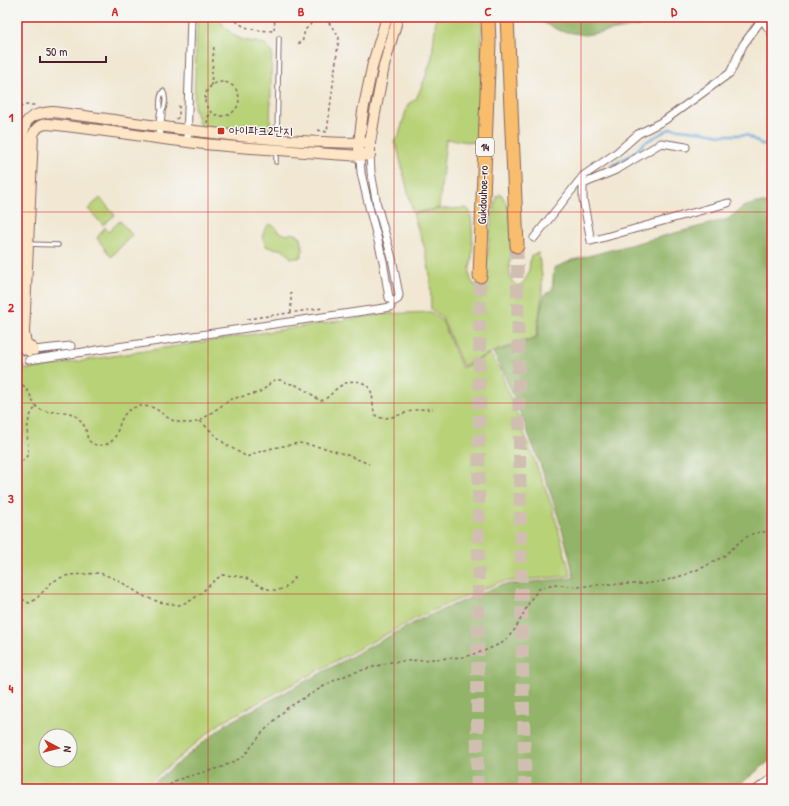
<svg xmlns="http://www.w3.org/2000/svg" width="789" height="806" viewBox="0 0 789 806" font-family="'Patrick Hand','Poor Story',sans-serif">
  <style>
    .green { fill: #b8d278; stroke: #817852; fill-rule: evenodd }
    .forest { fill: #92b468; stroke: #6e6a4a }
    .lines { fill: none; stroke-linecap: round; stroke-linejoin: round }
    .stream { stroke: #69a8db; stroke-width: 2.5 }
    .highway-tunnel { stroke: #d0bfb1; stroke-width: 13; stroke-dasharray: 13 6; stroke-linecap: butt }
    .lane-casing { stroke: #846565; stroke-width: 5.5 }
    .street-casing { stroke: #846565; stroke-width: 9 }
    .secondary-casing { stroke: #846565; stroke-width: 12 }
    .highway-casing { stroke: #846565; stroke-width: 15 }
    .path { stroke: #846565; stroke-width: 1.5; stroke-dasharray: 3 3; stroke-linecap: butt }
    .lane { stroke: #fff; stroke-width: 3.5 }
    .street { stroke: #fff; stroke-width: 7 }
    .secondary { stroke: #fde5c5; stroke-width: 10 }
    .highway { stroke: #f9be6d; stroke-width: 13 }
    .grid { fill: none; stroke: #d62828; stroke-width: 1; stroke-opacity: 0.55 }
    .poi-dot { fill: #c8321e; stroke: #f6f6f2; stroke-width: 1.5 }
    .labels { text-anchor: middle; stroke-width: 3; stroke-linejoin: round; paint-order: stroke }
    .shield { fill: #f6f6f2; stroke: #7e6067; stroke-width: 1 }
    .shield-label { font-size: 11px; font-weight: bold; fill: #4a1f2b }
    .poi-label { font-size: 12px; fill: #4a1f2b; stroke: #f6f6f2; text-anchor: start }
    .street-label { font-size: 12px; fill: #4a1f2b; stroke: #f6f6f2 }
    .neatline { fill: none; stroke: #d62828; stroke-width: 1.5 }
    .grid-label { font-size: 13px; text-anchor: middle; font-weight: bold; fill: #d62828 }
  </style>
  <rect width="100%" height="100%" fill="#f6f6f2"/>
  <filter id="ink" filterUnits="userSpaceOnUse"><feTurbulence type="fractalNoise" baseFrequency=".025" numOctaves="2"/><feDisplacementMap in="SourceGraphic" scale="8" xChannelSelector="R" yChannelSelector="G"/><feConvolveMatrix kernelMatrix="1 2 1 2 8 2 1 2 1" color-interpolation-filters="sRGB"/></filter>
  <filter id="wash" filterUnits="userSpaceOnUse"><feTurbulence type="fractalNoise" baseFrequency=".012" numOctaves="4" result="noise"/><feDisplacementMap in="SourceGraphic" scale="16" xChannelSelector="R" yChannelSelector="G"/><feGaussianBlur stdDeviation="0.9" result="paint"/><feColorMatrix in="noise" values="0 0 0 0 0 0 0 0 0 0 0 0 0 0 0 0 0 1.4 0 .05"/><feComposite in="paint" operator="in"/></filter>
  <g filter="url(#wash)">
    <rect width="100%" height="100%" fill="#f1e7d2"/>
    <!-- green -->
    <path class="green" d="M 197,17 L 218,17 L 224,26 L 233,35 L 243,40 L 265,44 L 272,52 L 270,127 L 273,133 L 204,128 L 199,124 L 194,107 Z
      M 436,17 L 482,17 L 481,110 L 477,143 L 446,139 L 439,208 L 413,213 L 398,151 L 394,142 L 399,135 L 408,104 L 416,99 L 426,76 L 432,57 Z
      M 501,194 C 513,211 512,235 511,255 C 510,261 509,268 510,274 C 511,280 513,283 518,286 C 530,280 529,267 531,255 L 538,253 L 542,275 L 542,294 L 536,337 L 492,352 L 463,366 L 442,318 L 431,309 L 430,275 L 425,249 L 413,214 L 440,209 L 467,208 C 468,209 470,211 470,213 C 473,221 473,249 472,257 C 470,269 467,274 474,285 L 482,284 C 487,275 485,269 487,259 C 489,238 491,217 497,196 Z
      M 100,198 L 115,215 L 103,225 L 88,209 Z
      M 120,221 L 132,235 L 111,257 L 97,238 L 105,227 L 108,232 Z
      M 269,224 L 276,227 L 277,231 L 287,235 L 292,233 L 298,235 L 301,238 L 303,250 L 301,256 L 299,258 L 291,258 L 284,250 L 267,247 C 261,239 262,231 269,224 Z
      M 431,312 L 442,321 L 462,368 L 490,354 L 499,368 L 552,506 L 571,576 L 500,582 L 422,615 L 222,722 L 141,789 L 17,789 L 17,369 L 29,369 L 383,314 ZM 46,736 L 70,736 L 70,760 L 46,760 Z"/>
    <!-- forest -->
    <path class="forest" d="M 537,17 L 685,17 L 633,27 L 585,35 L 561,31 L 542,22 Z
      M 756,203 L 772,203 L 772,759 L 734,789 L 146,789 L 226,724 L 421,619 L 500,585 L 574,578 C 563,523 543,470 522,418 C 513,396 505,373 493,353 L 537,338 L 541,307 L 544,295 L 552,290 L 554,268 L 573,260 L 728,219 L 743,207 Z"/>
    <g class="lines">
      <!-- stream -->
      <path class="stream" d="M 612,165 L 633,154 L 644,143 L 671,128 L 705,132 L 721,135 L 747,135 L 761,144 L 772,144"/>
    </g>
  </g>
  <g filter="url(#ink)">
    <g class="lines">
      <!-- highway-tunnel -->
      <path class="highway-tunnel" d="M 517,246 L 522,639 L 525,789
        M 477,789 L 480,276"/>
      <!-- lane casing -->
      <g class="lane-casing">
        <path id="lane" d="M 161,114 C 165,109 167,97 163,91
          M 161,114 C 159,108 159,96 163,91
          M 277,138 L 279,38
          M 276,162 L 276,151
          M 28,244 L 58,245"/>
      </g>
      <!-- street casing -->
      <g class="street-casing">
        <path id="street" d="M 761,17 L 772,34
          M 159,138 L 161,114
          M 187,142 L 191,17
          M 360,156 L 361,173 L 369,207 L 377,237 L 383,261 L 389,298 L 392,301 L 395,301 L 398,299 L 399,295 L 392,258 L 377,205 L 371,172 L 370,155
          M 583,176 L 583,199 L 591,241 L 728,203
          M 583,184 L 618,169 L 661,143 L 686,147
          M 534,238 L 583,176 L 615,154 L 638,134 L 665,120 L 730,73 L 743,45 L 762,19
          M 34,350 L 71,346
          M 29,360 L 391,307
          M 757,789 L 772,778"/>
      </g>
      <!-- secondary casing -->
      <g class="secondary-casing">
        <path id="secondary" d="M 359,150 L 359,143 L 363,111 L 373,63 L 387,17
          M 17,299 L 23,133 C 24,130 25,126 26,123 C 31,114 43,113 53,112 C 103,118 153,126 204,132 C 259,139 315,143 370,143
          M 17,339 C 19,346 22,349 29,351
          M 34,350 L 26,343 L 24,333 L 33,135 C 36,128 39,125 47,124 C 99,129 152,138 204,144 C 256,149 308,152 360,156 L 370,155 L 370,143 L 375,113 L 384,66 L 398,17"/>
      </g>
      <!-- highway casing -->
      <g class="highway-casing">
        <path id="highway" d="M 507,17 L 517,246
          M 480,276 L 489,43 L 488,17"/>
      </g>
      <!-- path -->
      <path class="path" d="M 231,17 C 247,31 254,30 274,31 L 275,17
        M 298,43 L 302,43 L 305,30 L 310,25 L 314,17
        M205 99a17 17 0 1 1 34 0a17 17 0 1 1-34 0Z
        M 211,86 L 214,46
        M 17,113 C 20,104 26,105 35,105
        M 176,119 L 179,117 L 179,103
        M 207,123 L 208,117 L 211,112
        M 318,130 L 327,132 L 339,37 L 325,17
        M 291,313 L 291,289
        M 247,319 L 323,308
        M 21,362 L 19,379 C 22,385 28,390 31,397 C 33,401 33,404 37,407 C 45,414 54,411 64,412 C 74,412 83,421 86,430 C 87,433 87,437 88,440 C 94,445 96,446 104,445 C 123,441 114,416 133,408 C 139,405 148,406 154,408 C 160,411 165,416 170,419 C 179,424 190,424 200,421 L 231,399 L 258,393 L 267,387 L 270,383 L 275,380 L 282,380 L 287,383 L 296,385 L 310,393 L 320,401 C 327,399 330,395 335,390 C 342,384 351,379 360,382 C 380,387 368,413 378,417 C 387,421 406,412 415,410 C 421,409 427,409 433,409
        M 200,421 L 225,444 L 247,457 L 255,453 L 273,448 L 299,443 L 325,448 L 350,456 L 369,464
        M 17,465 L 26,458 L 28,453 C 28,437 24,420 36,407
        M 17,596 L 29,603 L 32,602 L 37,598 L 52,582 L 60,578 L 69,575 L 100,573 L 118,580 L 143,596 L 159,602 L 179,605 L 190,601 L 200,594 L 216,579 L 223,575 L 236,576 L 246,578 L 260,586 L 271,590 L 278,590 L 285,588 L 297,575
        M 165,789 L 176,780 L 222,767 L 243,757 L 263,732 L 287,708 L 331,682 L 349,674 L 391,662 L 464,657 L 484,651 L 504,642 L 516,628 L 531,599 L 540,588 L 554,584 L 578,587 L 604,584 L 644,584 L 664,581 L 684,575 L 704,567 L 724,556 L 743,539 L 754,533 L 772,531"/>
      <!-- lane -->
      <use href="#lane" class="lane"/>
      <!-- street -->
      <use href="#street" class="street"/>
      <!-- secondary -->
      <use href="#secondary" class="secondary"/>
      <!-- highway -->
      <use href="#highway" class="highway"/>
    </g>
  </g>
  <!-- grid -->
  <path class="grid" d="M 208,17 L 208,789M 394,17 L 394,789M 581,17 L 581,789M 17,212 L 772,212M 17,403 L 772,403M 17,594 L 772,594"/>
  <!-- markers -->
  <rect class="poi-dot" x="217" y="127" width="8" height="8" rx="2"/>
  <g class="labels">
    <!-- shield labels -->
    <rect class="shield" x="476" y="138" width="18" height="18" rx="3"/>
    <g class="shield-label">
      <text x="485" y="151">14</text>
    </g>
    <!-- poi labels -->
    <g class="poi-label">
      <text x="229" y="135">아이파크2단지</text>
    </g>
    <!-- street labels -->
    <g class="street-label">
      <text transform="translate(483 195) rotate(-88)" y="4">Gukdouhoe-ro</text>
    </g>
  </g>
  <!-- margin -->
  <rect width="789" height="806" fill="none" stroke="#f6f6f2" stroke-width="44"/>
  <!-- north arrow -->
  <g transform="translate(58 748) rotate(97)"><circle r="19" fill="#f6f6f2" stroke="#b1a0a2"/>
  <path d="M0-3L7 15L0 10L-7 15Z" fill="#c8321e"/>
  <text y="-6" font-size="11" font-weight="bold" text-anchor="middle" fill="#4a1f2b">N</text>
  </g>
  <!-- scale -->
  <path d="M40 56v6h66v-6" fill="none" stroke="#4a1f2b" stroke-width="2"/>
  <text x="46" y="56" font-size="12" fill="#4a1f2b" stroke="#f6f6f2" stroke-width="3" paint-order="stroke">50 m</text>
  <rect x="22" y="22" width="745" height="762" class="neatline"/>
  <g class="grid-label">
    <text x="115" y="16">A</text>
    <text x="301" y="16">B</text>
    <text x="488" y="16">C</text>
    <text x="674" y="16">D</text>
    <text x="11" y="122">1</text>
    <text x="11" y="312">2</text>
    <text x="11" y="503">3</text>
    <text x="11" y="693">4</text>
  </g>
</svg>
